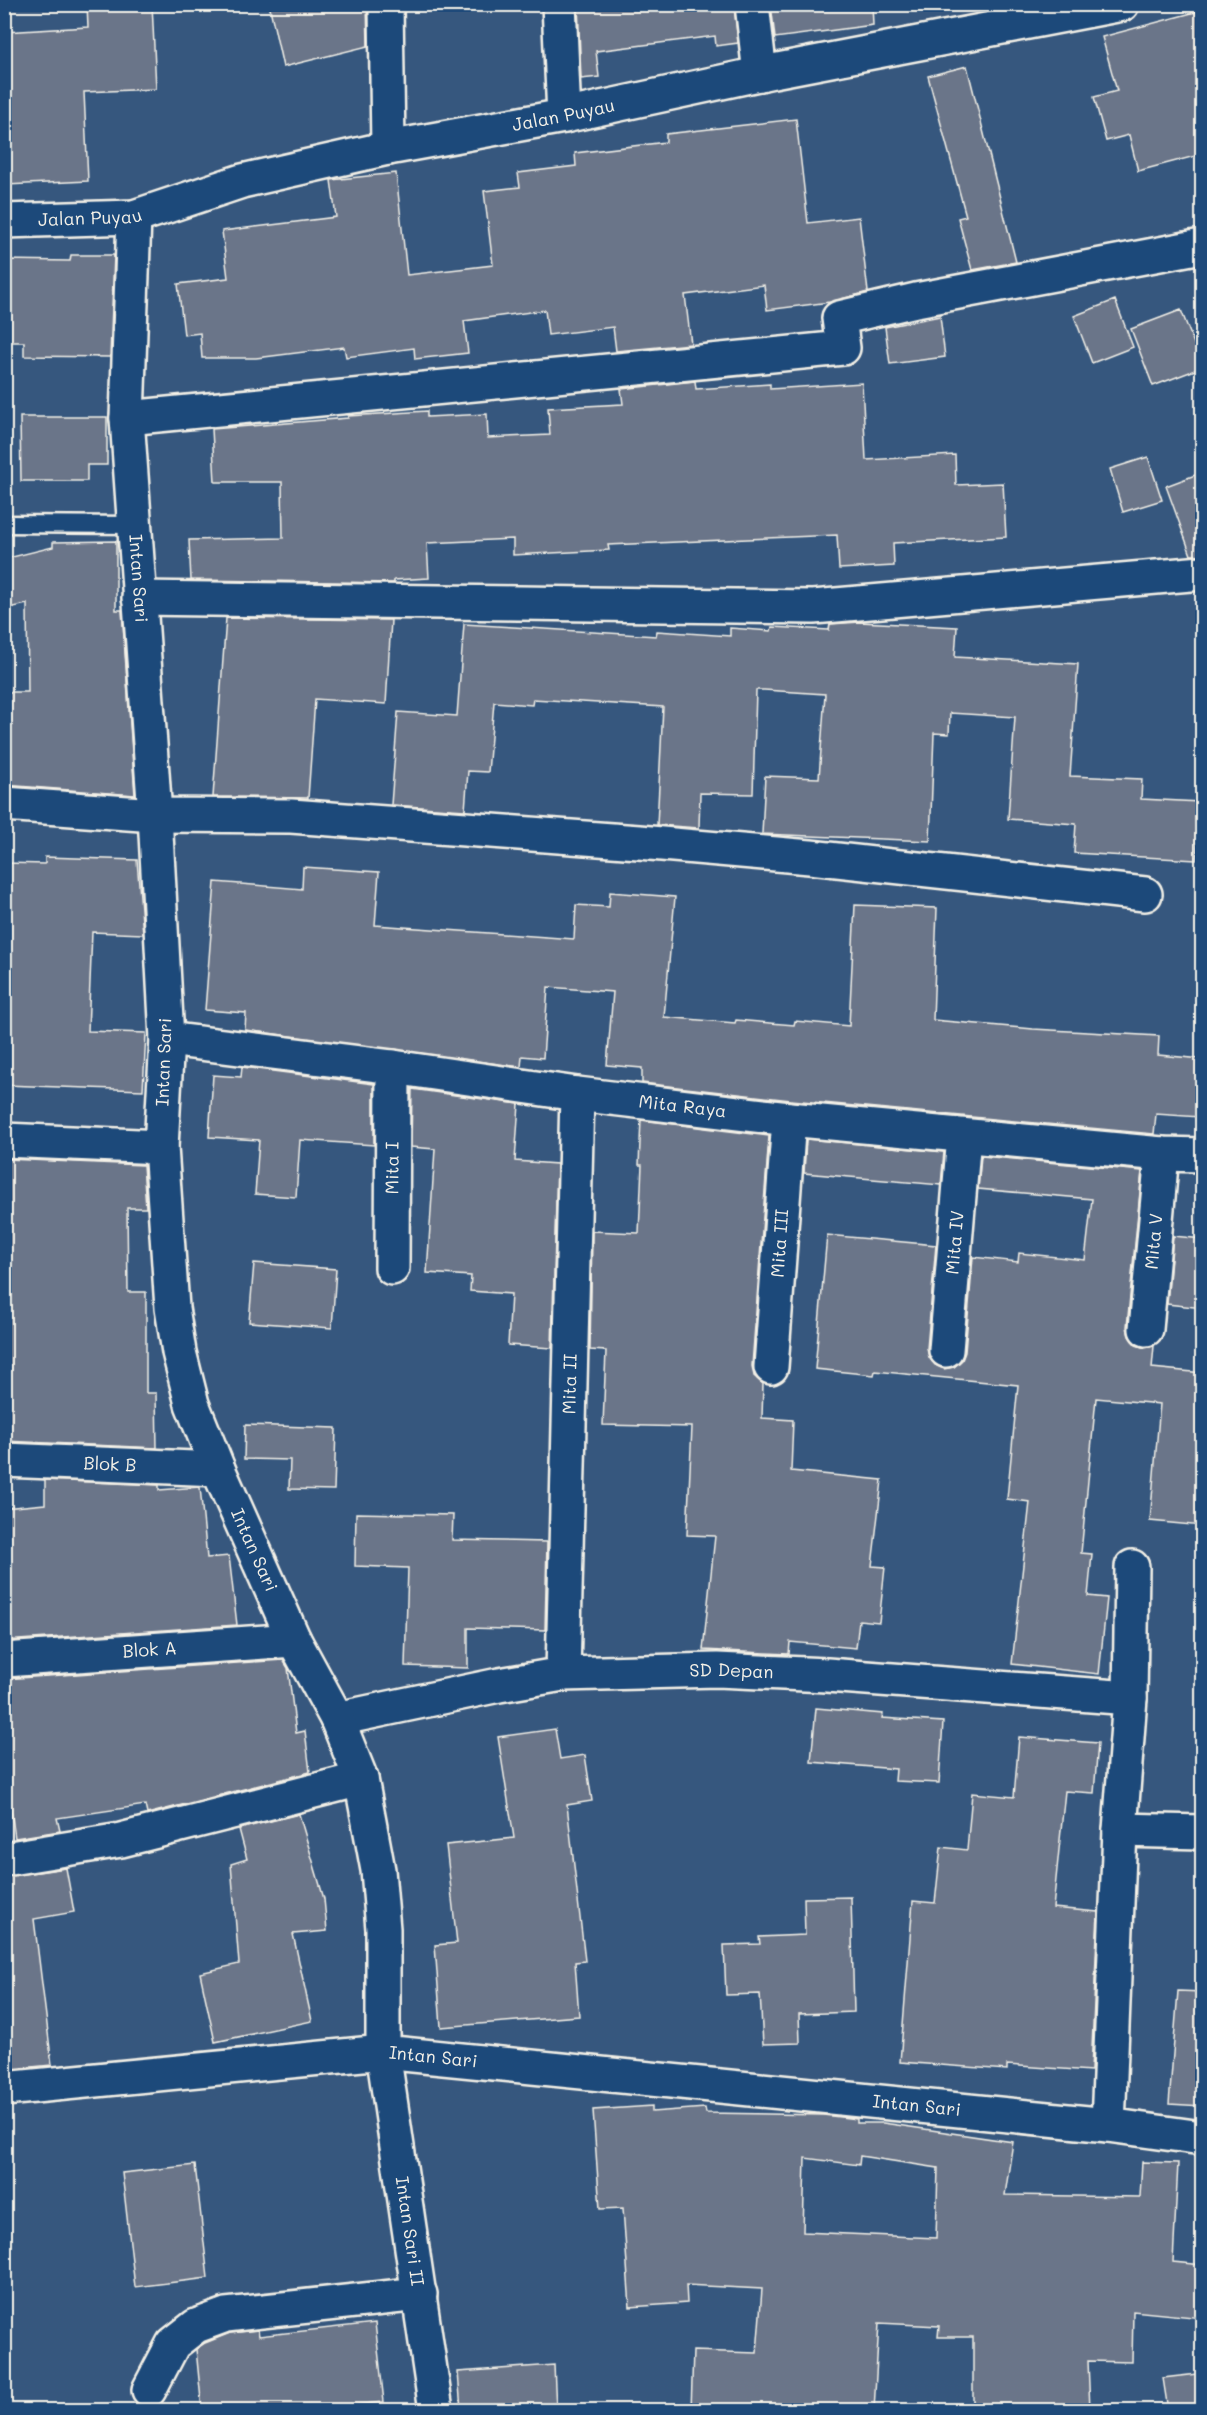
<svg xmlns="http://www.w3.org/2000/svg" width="1207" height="2415" viewBox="0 0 1207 2415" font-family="Mali,sans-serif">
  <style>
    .building { fill: #6a7489; stroke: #f4f1e8; stroke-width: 1.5; fill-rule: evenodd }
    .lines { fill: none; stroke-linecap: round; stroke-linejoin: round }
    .lane-casing { stroke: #f4f1e8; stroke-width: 21 }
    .street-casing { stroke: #f4f1e8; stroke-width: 38 }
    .secondary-casing { stroke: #f4f1e8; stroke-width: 38 }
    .lane { stroke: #1f4a7a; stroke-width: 16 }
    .street { stroke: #1f4a7a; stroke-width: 33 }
    .secondary { stroke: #1f4a7a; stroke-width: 33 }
    .labels { text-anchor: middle; stroke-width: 4.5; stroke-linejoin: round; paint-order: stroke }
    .street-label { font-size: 18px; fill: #f4f1e8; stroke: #1f4a7a }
  </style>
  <rect width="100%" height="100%" fill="#36577e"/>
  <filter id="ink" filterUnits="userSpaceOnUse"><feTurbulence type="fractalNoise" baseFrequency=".0167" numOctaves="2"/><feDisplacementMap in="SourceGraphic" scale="12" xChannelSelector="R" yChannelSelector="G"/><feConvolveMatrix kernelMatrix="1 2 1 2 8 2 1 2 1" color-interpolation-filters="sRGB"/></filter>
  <g filter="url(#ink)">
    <!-- building -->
    <path class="building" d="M 87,4 L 152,4 L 156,89 L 84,92 L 88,181 L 6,185 L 4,32 L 88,27 Z
      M 269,4 L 367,4 L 368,46 L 283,67 Z
      M 578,4 L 734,4 L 738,43 L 716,46 L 715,36 L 596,51 L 599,77 L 581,79 Z
      M 771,4 L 872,4 L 873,25 L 775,38 Z
      M 1203,10 L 1203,154 L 1138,171 L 1129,135 L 1106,141 L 1094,97 L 1117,91 L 1102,37 Z
      M 967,66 L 1016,262 L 972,270 L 958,218 L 966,216 L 928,76 Z
      M 796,119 L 808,223 L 859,217 L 868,292 L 830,302 L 767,310 L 764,285 L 685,295 L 691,344 L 616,351 L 613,327 L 548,335 L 545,310 L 464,321 L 468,353 L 415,359 L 414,348 L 346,357 L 344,347 L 256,358 L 202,358 L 200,333 L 184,335 L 178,284 L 228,278 L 222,231 L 336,217 L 331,180 L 396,173 L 407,275 L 493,265 L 484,191 L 520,187 L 518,173 L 576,166 L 575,153 L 666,142 L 666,134 Z
      M 71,255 L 114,255 L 110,357 L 24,356 L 24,342 L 4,342 L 4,260 L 70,261 Z
      M 1115,300 L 1133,347 L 1092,363 L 1074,316 Z
      M 1181,310 L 1203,367 L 1153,386 L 1131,329 Z
      M 940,316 L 945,357 L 890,364 L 885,327 Z
      M 695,381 L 696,389 L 770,384 L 770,389 L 862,383 L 866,460 L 955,455 L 956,485 L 1003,483 L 1006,537 L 893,543 L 894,566 L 839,569 L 837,535 L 608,545 L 609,550 L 513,555 L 513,539 L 427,543 L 429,578 L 394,580 L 394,583 L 191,580 L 189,540 L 283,538 L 282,482 L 215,482 L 212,429 L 348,418 L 348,416 L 427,411 L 427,417 L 487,414 L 488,438 L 550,435 L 548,408 L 623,404 L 621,389 Z
      M 20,417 L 107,417 L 107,465 L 87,465 L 87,481 L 21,481 Z
      M 1148,457 L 1162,500 L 1123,512 L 1110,469 Z
      M 1203,472 L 1203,555 L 1191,555 L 1166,486 Z
      M 116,541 L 116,610 L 122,610 L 135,795 L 4,785 L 4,692 L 28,692 L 27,604 L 4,609 L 4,559 L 53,547 L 53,542 Z
      M 226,618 L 391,620 L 386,704 L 315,699 L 308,798 L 213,797 Z
      M 860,622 L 957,627 L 955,657 L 1078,664 L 1070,776 L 1142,779 L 1141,799 L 1200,802 L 1196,860 L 1074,853 L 1076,824 L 1008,819 L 1015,717 L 950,713 L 949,734 L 934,733 L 930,841 L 762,834 L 765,776 L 819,778 L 825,694 L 764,690 L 756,690 L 753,794 L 700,793 L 699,828 L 657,825 L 663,707 L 533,699 L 532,705 L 494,702 L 488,772 L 468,771 L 465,810 L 391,805 L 398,712 L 457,716 L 464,624 L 656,636 L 657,631 L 730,636 L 730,628 L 771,631 L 772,627 L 829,630 L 830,624 Z
      M 45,857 L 137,860 L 143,934 L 92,932 L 88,1031 L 146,1033 L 143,1090 L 4,1085 L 4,863 L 45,864 Z
      M 303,867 L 379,872 L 375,925 L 574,939 L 576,905 L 609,907 L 610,892 L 675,897 L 664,1017 L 735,1023 L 736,1020 L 794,1025 L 795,1021 L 849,1026 L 855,905 L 937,908 L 933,1020 L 1033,1029 L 1159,1036 L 1158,1055 L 1203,1059 L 1200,1117 L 1156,1114 L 1154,1134 L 791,1100 L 642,1083 L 642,1068 L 607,1065 L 613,992 L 548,987 L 543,1058 L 522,1056 L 521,1067 L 245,1030 L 246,1013 L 205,1010 L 215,882 L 302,889 Z
      M 242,1067 L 374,1084 L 374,1145 L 300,1140 L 296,1197 L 255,1194 L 259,1140 L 209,1137 L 213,1075 L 241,1077 Z
      M 412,1089 L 519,1104 L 515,1161 L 557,1164 L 552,1348 L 508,1345 L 511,1294 L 470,1291 L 471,1276 L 427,1273 L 435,1149 L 411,1147 Z
      M 641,1120 L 769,1136 L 752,1366 L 754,1376 L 763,1384 L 762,1418 L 793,1420 L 791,1471 L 882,1480 L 872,1566 L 885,1567 L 879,1622 L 859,1620 L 856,1648 L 790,1642 L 789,1654 L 703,1650 L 715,1536 L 687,1535 L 692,1427 L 603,1425 L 606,1351 L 590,1350 L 592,1231 L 639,1233 L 642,1165 L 639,1165 Z
      M 806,1139 L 944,1152 L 941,1185 L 804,1173 Z
      M 981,1156 L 1142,1171 L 1127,1327 L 1129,1336 L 1136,1345 L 1145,1348 L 1154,1346 L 1152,1368 L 1203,1373 L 1203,1526 L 1150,1521 L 1160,1404 L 1096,1398 L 1081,1553 L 1092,1554 L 1088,1596 L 1107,1598 L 1099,1674 L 1012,1664 L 1030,1502 L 1007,1499 L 1018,1385 L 875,1371 L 874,1375 L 815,1369 L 827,1235 L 936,1245 L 927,1349 L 929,1357 L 935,1365 L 944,1369 L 954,1367 L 962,1360 L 965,1352 L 973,1257 L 1018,1262 L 1019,1253 L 1085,1260 L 1092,1199 L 978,1189 Z
      M 6,1159 L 143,1165 L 146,1208 L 127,1208 L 128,1292 L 146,1292 L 146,1393 L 156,1393 L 157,1448 L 4,1441 Z
      M 1173,1236 L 1203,1239 L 1203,1308 L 1167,1304 Z
      M 254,1263 L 336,1269 L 332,1328 L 249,1322 Z
      M 245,1425 L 336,1428 L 334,1490 L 289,1489 L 290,1460 L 244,1459 Z
      M 45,1480 L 159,1485 L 159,1490 L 200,1487 L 207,1558 L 229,1556 L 237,1625 L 4,1641 L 4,1508 L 45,1504 Z
      M 356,1513 L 453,1515 L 452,1540 L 547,1542 L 545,1630 L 468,1628 L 468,1668 L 405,1666 L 408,1568 L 355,1566 Z
      M 283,1660 L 288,1668 L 296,1733 L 305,1731 L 310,1772 L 147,1814 L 145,1805 L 57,1818 L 60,1831 L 15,1838 L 4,1761 L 4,1679 Z
      M 816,1708 L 883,1714 L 882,1718 L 943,1722 L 939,1783 L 895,1781 L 896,1769 L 811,1762 Z
      M 555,1729 L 560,1759 L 585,1755 L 592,1801 L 567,1805 L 585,1961 L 575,1962 L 579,2016 L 441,2027 L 435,1945 L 457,1943 L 446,1845 L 514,1838 L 498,1737 Z
      M 1019,1737 L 1098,1743 L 1094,1793 L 1065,1791 L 1053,1908 L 1098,1912 L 1091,2071 L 1007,2065 L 1007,2070 L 900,2062 L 913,1901 L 935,1903 L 941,1847 L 967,1850 L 972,1793 L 1014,1797 Z
      M 299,1814 L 324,1899 L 327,1931 L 293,1934 L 312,2021 L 215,2042 L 200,1973 L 239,1964 L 231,1864 L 247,1859 L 239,1829 Z
      M 66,1868 L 74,1912 L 34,1919 L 52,2065 L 11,2069 L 4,2018 L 4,1877 Z
      M 851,1897 L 854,2012 L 799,2014 L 800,2043 L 763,2044 L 760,1994 L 726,1995 L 724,1945 L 760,1944 L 759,1937 L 805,1935 L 804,1898 Z
      M 1178,1991 L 1203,1992 L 1203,2106 L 1169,2104 Z
      M 652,2106 L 652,2112 L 705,2108 L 706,2113 L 823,2115 L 857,2119 L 857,2123 L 883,2123 L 1013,2142 L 1005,2195 L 1140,2197 L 1142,2162 L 1178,2163 L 1173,2262 L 1203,2265 L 1203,2318 L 1133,2311 L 1132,2362 L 1088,2361 L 1090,2410 L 973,2410 L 973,2337 L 938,2337 L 939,2326 L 879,2323 L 874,2410 L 691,2410 L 693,2351 L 757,2353 L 762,2289 L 686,2285 L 687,2303 L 630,2307 L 623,2208 L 600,2209 L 593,2110 ZM 860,2156 L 938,2168 L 936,2238 L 803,2232 L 805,2158 L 859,2165 Z
      M 195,2165 L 208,2278 L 135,2287 L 122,2173 Z
      M 375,2323 L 384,2402 L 304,2410 L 202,2410 L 196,2349 L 205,2343 L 230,2333 L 258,2330 L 259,2336 Z
      M 554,2365 L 556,2410 L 461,2410 L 458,2372 Z
      M 1197,2374 L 1201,2410 L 1168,2410 L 1163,2378 Z"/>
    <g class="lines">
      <!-- lane casing -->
      <g class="lane-casing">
        <path id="lane" d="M 4,524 L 134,525"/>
      </g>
      <!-- street casing -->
      <g class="street-casing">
        <g id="street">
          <path d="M 386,4 L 388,148"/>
          <path d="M 559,4 L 564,116"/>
          <path d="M 752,4 L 760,74"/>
          <path d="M 127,418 L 843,348 L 839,318 L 916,300 L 1202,246"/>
          <path d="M 139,598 L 813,607 L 1202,573"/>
          <path d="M 4,804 L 155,815 L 291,816 L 639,842 L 810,857 L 1145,894"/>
          <path id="s1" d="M 167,1039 L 393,1067 L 577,1094 L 789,1119 L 1162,1154 L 1202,1155"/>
          <path d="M 4,1140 L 161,1147"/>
          <path id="s2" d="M 392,1268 L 393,1067"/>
          <path id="s3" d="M 1146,1329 L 1162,1154"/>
          <path id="s4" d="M 946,1350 L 964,1136"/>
          <path id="s5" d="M 771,1367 L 789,1119"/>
          <path id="s6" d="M 4,1460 L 218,1469"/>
          <path id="s7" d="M 4,1660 L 294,1640"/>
          <path id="s8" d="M 563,1674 L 577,1094"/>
          <path id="s9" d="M 337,1719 L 499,1685 L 563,1674 L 717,1670 L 827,1675 L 1130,1698"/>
          <path d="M 1120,1830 L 1202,1832"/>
          <path d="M 4,1859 L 121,1840 L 361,1779"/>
          <path id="s10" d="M 4,2089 L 383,2052 L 436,2410"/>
          <path d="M 1108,2125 L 1120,1830 L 1130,1698 L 1132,1567"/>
          <path d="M 149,2390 L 173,2344 L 196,2326 L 226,2315 L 420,2294"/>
        </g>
      </g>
      <!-- secondary casing -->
      <g class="secondary-casing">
        <g id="secondary">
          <path id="s11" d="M 134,217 L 127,418 L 155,815 L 167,1039 L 161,1147 L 172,1308 L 179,1352 L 192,1404 L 218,1469 L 294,1640 L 337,1719 L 361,1779 L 378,1870 L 383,1929 L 383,2052 L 1108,2125 L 1202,2138"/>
          <path id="s12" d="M 4,221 L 134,217 L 242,181 L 388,148 L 564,116 L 773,71 L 1122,4"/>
        </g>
      </g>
      <!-- lane -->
      <use href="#lane" class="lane"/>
      <!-- street -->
      <use href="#street" class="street"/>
      <!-- secondary -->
      <use href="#secondary" class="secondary"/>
    </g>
  </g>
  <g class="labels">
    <!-- street labels -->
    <g class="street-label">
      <text dy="6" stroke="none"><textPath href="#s12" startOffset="572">Jalan Puyau</textPath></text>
      <text dy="6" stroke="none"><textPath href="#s12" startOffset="86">Jalan Puyau</textPath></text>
      <text dy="6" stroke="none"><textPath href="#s11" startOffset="362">Intan Sari</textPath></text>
      <text transform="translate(164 1062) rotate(-88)" y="6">Intan Sari</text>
      <text dy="6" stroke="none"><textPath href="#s1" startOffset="520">Mita Raya</textPath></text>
      <text dy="6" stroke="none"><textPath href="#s2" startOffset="100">Mita I</textPath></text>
      <text dy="6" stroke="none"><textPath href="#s3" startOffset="88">Mita V</textPath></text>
      <text dy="6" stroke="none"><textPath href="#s5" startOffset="124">Mita III</textPath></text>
      <text dy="6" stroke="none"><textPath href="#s4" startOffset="108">Mita IV</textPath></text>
      <text dy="6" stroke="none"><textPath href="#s8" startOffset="290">Mita II</textPath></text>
      <text dy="6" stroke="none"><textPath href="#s6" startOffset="106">Blok B</textPath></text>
      <text dy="6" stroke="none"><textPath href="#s11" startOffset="1350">Intan Sari</textPath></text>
      <text dy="6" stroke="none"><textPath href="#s7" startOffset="146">Blok A</textPath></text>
      <text dy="6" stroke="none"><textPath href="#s9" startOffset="399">SD Depan</textPath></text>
      <text dy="6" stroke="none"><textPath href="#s11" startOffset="1928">Intan Sari</textPath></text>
      <text dy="6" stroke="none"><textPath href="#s11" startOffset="2414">Intan Sari</textPath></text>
      <text dy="6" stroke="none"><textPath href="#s10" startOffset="562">Intan Sari II</textPath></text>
    </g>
  </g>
  <!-- margin -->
  <rect width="1207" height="2415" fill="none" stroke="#1f4a7a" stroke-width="24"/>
  <rect x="12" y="12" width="1183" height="2391" fill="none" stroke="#f4f1e8" stroke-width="2" filter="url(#ink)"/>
</svg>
